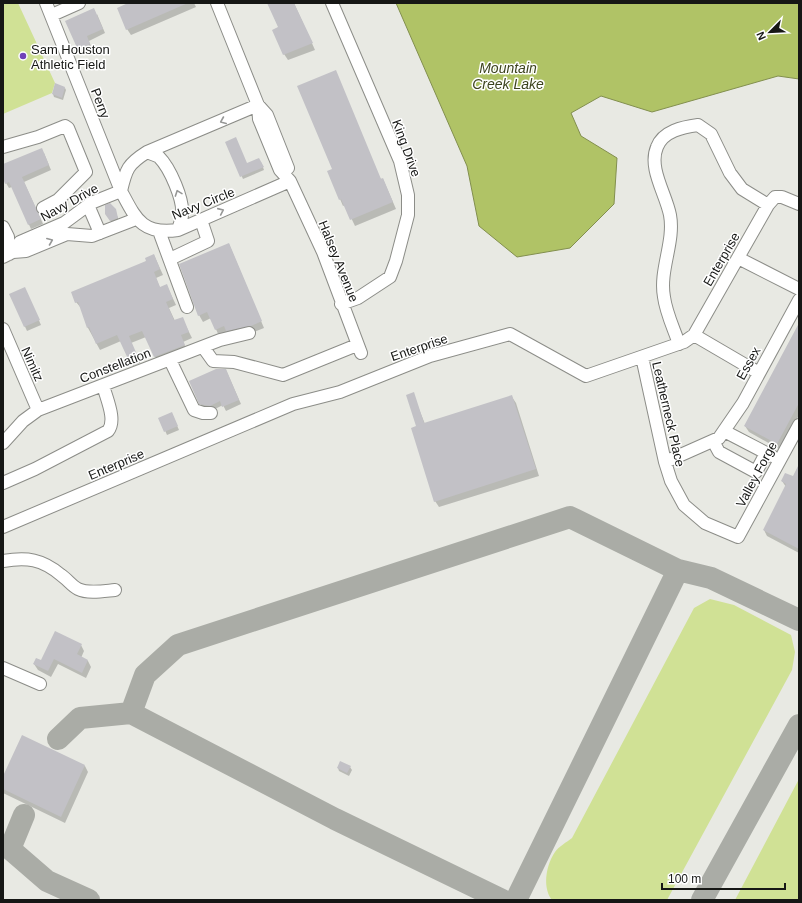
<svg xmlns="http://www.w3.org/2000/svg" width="802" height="903" viewBox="0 0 802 903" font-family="Arial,sans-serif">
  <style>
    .green { fill: #d0e195 }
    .water { fill: #b0c366; stroke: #828f4e }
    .shadow { fill: #0003 }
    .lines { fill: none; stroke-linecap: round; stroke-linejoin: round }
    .taxiway { stroke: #aaaca6; stroke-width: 22 }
    .building { fill: #c2c1c6 }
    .minor-casing { stroke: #8c8d88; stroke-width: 14 }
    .minor { stroke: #fff; stroke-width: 12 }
    .oneway { stroke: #969796 }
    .poi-dot { fill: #7041b8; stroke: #fff; stroke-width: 1.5 }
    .labels { text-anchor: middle; stroke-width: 3; stroke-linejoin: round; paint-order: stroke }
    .poi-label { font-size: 13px; fill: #161715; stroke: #fff; text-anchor: start }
    .street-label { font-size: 13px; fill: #161715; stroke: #fff }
    .water-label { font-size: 14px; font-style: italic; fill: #3c431d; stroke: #fff }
  </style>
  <rect width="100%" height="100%" fill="#e8e9e3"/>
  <!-- green -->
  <path class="green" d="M 3,3 L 18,3 L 55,83 L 52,93 L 3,114 Z
    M 710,599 L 734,605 L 791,635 L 795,652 L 792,670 L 667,900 L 552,900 C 542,888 546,865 555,852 C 558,847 567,842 572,838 L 694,608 Z
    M 799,779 L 799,900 L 735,900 Z"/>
  <!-- water -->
  <path class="water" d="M 396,3 L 799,3 L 799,79 L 778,76 L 652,112 L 601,96 L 571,113 L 581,136 L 617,158 L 614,204 L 570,248 L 517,257 L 479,226 L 467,166 Z"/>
  <!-- shadow -->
  <path class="shadow" d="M 130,3 L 194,3 L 196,7 L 131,35 L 127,29 Z
    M 268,3 L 294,3 L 315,50 L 288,60 L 284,54 L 279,28 Z
    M 97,14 L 105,33 L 89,41 L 92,49 L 82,54 L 79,49 Z
    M 65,88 L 66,90 L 63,100 L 54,97 L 53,94 Z
    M 227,143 L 247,164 L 261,162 L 264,170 L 243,179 Z
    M 44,153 L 51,170 L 24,182 L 43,224 L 31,229 L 12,187 L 9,188 L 6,183 L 3,176 L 3,165 Z
    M 333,170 L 383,179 L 396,209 L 355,226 L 345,205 L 343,206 L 340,199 Z
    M 115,210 L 119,221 L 112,223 L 106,214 Z
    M 229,244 L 264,328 L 254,332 L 219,336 L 211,318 L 203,322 L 199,315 Z
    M 154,255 L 163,275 L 156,278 L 160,288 L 167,286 L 176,305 L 169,308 L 175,321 L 182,318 L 192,338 L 183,342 L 188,352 L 158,363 L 146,337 L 131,343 L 140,363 L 133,366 L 121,341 L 100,350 L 88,328 L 81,308 L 76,302 L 147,261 Z
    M 27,293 L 41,325 L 27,331 L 10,294 Z
    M 799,325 L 799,415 L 781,450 L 749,432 L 745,426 Z
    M 226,370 L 241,404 L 226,411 L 223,405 L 213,410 L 203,408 L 200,403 Z
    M 413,394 L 425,424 L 512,397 L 516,403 L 539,476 L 439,507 L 435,501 L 417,427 Z
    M 173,416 L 179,430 L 167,435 L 160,419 Z
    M 799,466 L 799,553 L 767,536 L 764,530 L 786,487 L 782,481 L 793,478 Z
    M 81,645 L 84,651 L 81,658 L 88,661 L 91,667 L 86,678 L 58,664 L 51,677 L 38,670 L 34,664 Z
    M 85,766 L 88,772 L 65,823 L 3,793 L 3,778 Z
    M 350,767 L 352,770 L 349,776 L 339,771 L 338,768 Z"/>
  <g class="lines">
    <!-- taxiway -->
    <path class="taxiway" d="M 131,713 L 145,675 L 178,645 L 570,517 L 678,570
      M 58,739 L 80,718 L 131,713 L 335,819 L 502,900
      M 24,815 L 10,849 L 47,881 L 89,900
      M 516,900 L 678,570 L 711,578 L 799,620
      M 702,900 L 799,725"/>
  </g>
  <!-- building -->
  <path class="building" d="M 128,3 L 188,3 L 126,30 L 117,8 Z
    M 267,3 L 294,3 L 313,43 L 283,55 L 272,30 L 278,27 Z
    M 94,8 L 103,29 L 87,36 L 90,44 L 78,50 L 65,21 Z
    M 336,70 L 381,179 L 383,178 L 393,202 L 350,220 L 341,199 L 339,200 L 327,171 L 332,169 L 297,86 Z
    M 55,83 L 65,87 L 62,98 L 52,94 Z
    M 236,137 L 247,163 L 259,158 L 264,167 L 240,177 L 225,142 Z
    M 42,148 L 49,165 L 22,177 L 41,219 L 28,225 L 9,182 L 5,184 L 3,178 L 3,164 Z
    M 110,203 L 116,209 L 118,218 L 110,221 L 105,214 L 105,205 Z
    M 229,243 L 262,321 L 251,326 L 226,331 L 224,326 L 215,330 L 207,312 L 198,316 L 179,264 Z
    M 154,254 L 160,269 L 154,272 L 160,287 L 167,284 L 173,299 L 166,302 L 174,320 L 183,317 L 189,332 L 181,335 L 185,345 L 154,357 L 142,331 L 129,336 L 138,357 L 129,361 L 117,335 L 96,344 L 89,327 L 87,328 L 78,302 L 75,303 L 71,292 L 146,261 L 145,258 Z
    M 25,287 L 40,320 L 24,327 L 9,294 Z
    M 799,323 L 799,403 L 777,444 L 744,426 Z
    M 216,369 L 226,369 L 239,400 L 222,407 L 220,401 L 210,406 L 199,404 L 189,381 Z
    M 414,392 L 424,423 L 512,395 L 536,469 L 434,502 L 411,428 L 416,426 L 406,395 Z
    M 172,412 L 178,426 L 164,432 L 158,418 Z
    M 799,464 L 799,549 L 763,530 L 786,484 L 781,481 L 785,473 L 793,476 Z
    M 55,631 L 82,644 L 77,654 L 88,660 L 82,673 L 54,659 L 48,671 L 33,664 L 36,658 L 41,660 Z
    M 22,735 L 85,765 L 61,817 L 3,789 L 3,776 Z
    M 340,761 L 351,766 L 347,773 L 337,768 Z"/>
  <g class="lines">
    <!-- minor casing -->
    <g class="minor-casing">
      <path id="minor" d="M 217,3 L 258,105 L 267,115 L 288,168
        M 332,3 L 400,161 L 408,195 L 408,215 L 396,261 L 390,277 L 358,298 L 341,304
        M 52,15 L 79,3
        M 258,105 L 147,152 C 128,164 126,169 121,191 C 136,219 142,235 178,230 L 290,181
        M 258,105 L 259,119 L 280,170 L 290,181 L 323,252 L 361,353
        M 3,147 L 38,137 L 65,126 L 68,128 L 86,172 L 58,200 L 43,208
        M 147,152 C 151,154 156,155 159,157 C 170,168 184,200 182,215 C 182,220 179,225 178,230
        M 88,205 L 100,233
        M 3,227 L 8,237 L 9,254
        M 159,231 L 187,307
        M 13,252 L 20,242 L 64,223 L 91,203 L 121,191 L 46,3
        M 3,257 L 13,252 L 26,251 L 67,234 L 92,236 L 136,219
        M 738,258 L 799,289
        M 170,259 L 208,241 L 201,220
        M 3,329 L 38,410
        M 694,335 L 759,373
        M 679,344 C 674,329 666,313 664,297 C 659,270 675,242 670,215 C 666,194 648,168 657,147 C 663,131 683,127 698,125 L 711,134 L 730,173 L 742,189 L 768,205
        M 203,347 L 213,361 L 234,362 L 283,375 L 357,345
        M 642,357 L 665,462 L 671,481 L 684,505 L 705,523 L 738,537 L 799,425
        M 170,360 L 194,410 L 203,413 L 211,413
        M 724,431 L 772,456
        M 713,441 L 719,452 L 756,472 L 766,453
        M 3,443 L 23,421 L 38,410 L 220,340 L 249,333
        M 665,462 L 719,438 L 743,403 L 799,300
        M 3,483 L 35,469 L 108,431 C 117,420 106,398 103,385
        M 3,527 L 293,404 L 340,392 L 430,356 L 510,334 L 586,376 L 684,342 L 694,335 L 768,205 L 775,197 L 782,197 L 799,204
        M 3,561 C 27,557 42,559 61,575 C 67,579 72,586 78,589 C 88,594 104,591 115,590
        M 3,668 L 40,684"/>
    </g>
    <!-- minor -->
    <use href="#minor" class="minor"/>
  </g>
  <!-- one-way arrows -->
  <defs><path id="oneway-chevron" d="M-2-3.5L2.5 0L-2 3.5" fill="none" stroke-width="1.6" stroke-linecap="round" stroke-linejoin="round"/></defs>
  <g class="oneway">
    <use href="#oneway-chevron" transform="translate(223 121) rotate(157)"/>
    <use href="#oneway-chevron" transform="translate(178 193) rotate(-110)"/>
    <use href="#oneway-chevron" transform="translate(221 211) rotate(-24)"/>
    <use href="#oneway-chevron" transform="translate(50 241) rotate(-22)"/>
  </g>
  <!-- markers -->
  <circle class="poi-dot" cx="23" cy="56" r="4"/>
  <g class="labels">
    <!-- poi labels -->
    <g class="poi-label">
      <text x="31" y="54">Sam Houston<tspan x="31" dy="15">Athletic Field</tspan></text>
    </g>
    <!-- street labels -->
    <g class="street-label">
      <text transform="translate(101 103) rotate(69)" y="5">Perry</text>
      <text transform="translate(407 148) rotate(70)" y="5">King Drive</text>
      <text transform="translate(69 202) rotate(-29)" y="5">Navy Drive</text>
      <text transform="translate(203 203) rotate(-22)" y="5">Navy Circle</text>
      <text transform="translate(721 259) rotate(-60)" y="5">Enterprise</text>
      <text transform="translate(339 261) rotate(68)" y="5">Halsey Avenue</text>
      <text transform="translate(419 347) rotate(-19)" y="5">Enterprise</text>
      <text transform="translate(748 363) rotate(-61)" y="5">Essex</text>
      <text transform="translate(33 364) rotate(66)" y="5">Nimitz</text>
      <text transform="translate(115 365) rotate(-21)" y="5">Constellation</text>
      <text transform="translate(669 414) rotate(77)" y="5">Leatherneck Place</text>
      <text transform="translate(116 464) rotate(-23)" y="5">Enterprise</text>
      <text transform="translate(756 474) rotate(-62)" y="5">Valley Forge</text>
    </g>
    <!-- water labels -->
    <g class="water-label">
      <text x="508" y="73">Mountain<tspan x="508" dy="16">Creek Lake</tspan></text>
    </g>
  </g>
  <!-- border -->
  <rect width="802" height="903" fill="none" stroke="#161715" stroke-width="8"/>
  <!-- north arrow -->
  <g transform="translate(770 32) rotate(246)" stroke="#ffffff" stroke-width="3" paint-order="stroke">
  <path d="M0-3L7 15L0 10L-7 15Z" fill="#161715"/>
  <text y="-6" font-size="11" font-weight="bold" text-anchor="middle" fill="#161715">N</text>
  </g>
  <!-- scale -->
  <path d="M662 883v6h123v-6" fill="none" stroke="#161715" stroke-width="2"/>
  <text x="668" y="883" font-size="12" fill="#161715" stroke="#ffffff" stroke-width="3" paint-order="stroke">100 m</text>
</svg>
